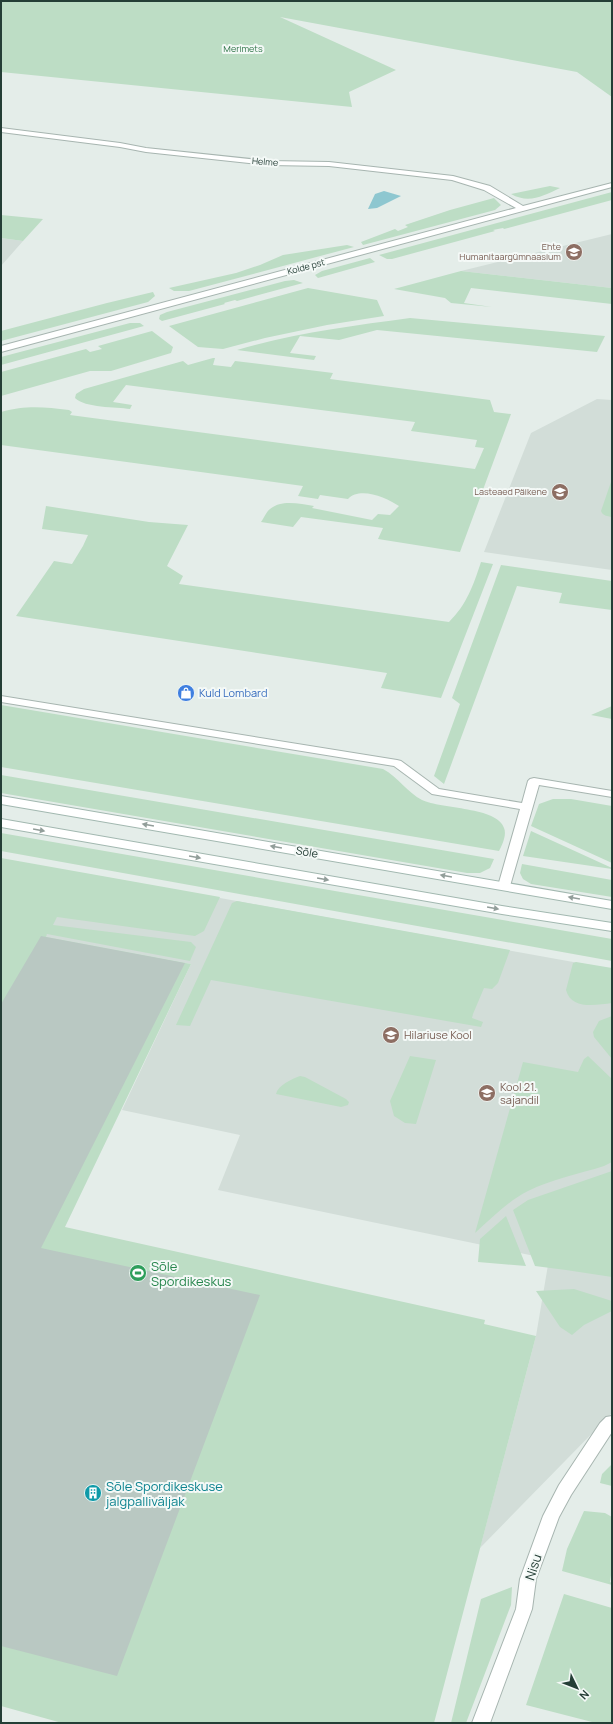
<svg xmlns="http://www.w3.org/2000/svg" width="613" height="1724" viewBox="0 0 613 1724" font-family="Manrope,sans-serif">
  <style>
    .built { fill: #d2ddd8 }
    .green { fill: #bdddc5 }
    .water { fill: #8ec7d0 }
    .building { fill: #b9c8c2 }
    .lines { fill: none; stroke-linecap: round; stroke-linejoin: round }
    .street-casing { stroke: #a7b5b0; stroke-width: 2 }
    .secondary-casing { stroke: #a2b8b0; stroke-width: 2 }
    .street { fill: #fff; fill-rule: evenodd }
    .secondary { fill: #fff; fill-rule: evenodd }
    .oneway { fill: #929e9a }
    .labels { text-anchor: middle; stroke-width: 4; stroke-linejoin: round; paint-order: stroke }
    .far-park-label { font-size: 9px; fill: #2f7448; stroke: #f4f9f7 }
    .far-street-label { font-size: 9px; fill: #243e36; stroke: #f4f9f7 }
    .far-education-label { font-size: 9px; fill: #785e54; stroke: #f4f9f7; text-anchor: end }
    .shop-label { font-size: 11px; fill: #366cbe; stroke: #f4f9f7; text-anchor: start }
    .street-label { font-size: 11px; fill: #243e36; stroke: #f4f9f7 }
    .education-label { font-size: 11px; fill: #785e54; stroke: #f4f9f7; text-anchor: start }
    .near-leisure-label { font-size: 13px; fill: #27864d; stroke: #f4f9f7; text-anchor: start }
    .near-culture-label { font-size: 13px; fill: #0d838f; stroke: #f4f9f7; text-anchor: start }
    .near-street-label { font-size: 13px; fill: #243e36; stroke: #f4f9f7 }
  </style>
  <rect width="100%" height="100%" fill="#e4ede9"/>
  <!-- built -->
  <path class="built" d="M 612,234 L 612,288 L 461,271 Z
    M 1,238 L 23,241 L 1,266 Z
    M 597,399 L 612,400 L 612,570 L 484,552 L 531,433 Z
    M 82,873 L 612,969 L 612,1413 L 480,1548 L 536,1336 L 549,1259 L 218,1190 L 240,1135 L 122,1110 L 191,964 L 45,937 Z"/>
  <!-- green -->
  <path class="green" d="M 1,1 L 612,1 L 612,97 L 577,72 L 280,17 L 396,70 L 349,92 L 352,107 L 1,72 Z
    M 550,186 L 560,188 C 543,196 529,204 511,194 Z
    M 612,192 L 612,200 L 504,229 L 503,228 L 493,230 L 495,231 L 392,259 L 387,259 L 379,255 Z
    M 494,198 L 501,205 L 495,210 L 363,245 L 361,242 L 395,229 L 398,231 L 408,227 L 405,225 L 450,210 Z
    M 1,215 L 43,219 L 23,241 L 1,238 Z
    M 347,245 L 354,247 L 189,291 L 174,291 L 169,288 L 236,273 L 260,265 L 283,255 Z
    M 370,258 L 375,262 L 318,278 L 315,275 L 322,271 Z
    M 461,271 L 612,288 L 612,304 L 471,288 L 464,303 L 492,307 L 451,303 L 445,298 L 394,289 Z
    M 294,280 L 303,283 L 237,301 L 235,300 L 224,303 L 225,304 L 162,321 L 159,319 L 160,315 L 167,312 L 285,281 Z
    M 308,288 L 377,300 L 384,316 L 327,325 L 265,338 L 223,349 L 198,347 L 169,326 Z
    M 153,292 L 155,296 L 148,302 L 1,341 L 1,331 L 107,303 Z
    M 410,318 L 605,336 L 597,352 L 377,330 L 339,340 L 300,336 L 290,353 L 316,356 L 314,360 L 237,350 C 293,333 352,326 410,318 Z
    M 130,323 L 140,323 L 144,326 L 1,365 L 1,357 Z
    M 152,331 L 173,347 L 171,353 L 111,371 L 90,371 L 1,396 L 1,372 L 86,349 L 90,352 L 102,349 L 98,346 Z
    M 213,358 L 215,358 L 213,365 L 231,367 L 235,361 L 333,373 L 330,379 L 490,400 L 494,412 L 511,414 L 460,552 L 378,539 L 383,528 L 301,517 L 293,527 L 261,522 C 264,518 266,512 270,509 C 282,499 300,504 314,506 L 312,508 L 372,520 L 378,514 L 390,515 L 399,506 C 387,498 360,486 348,499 L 320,495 L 318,499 L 298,496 L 303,486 L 1,445 L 1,412 C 26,405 44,407 69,410 L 72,412 L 70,415 L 475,469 L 484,448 L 475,447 L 477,440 L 411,431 L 415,422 L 126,385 L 113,402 L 132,405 L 130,409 C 116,407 85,408 75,398 L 76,394 L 84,389 L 183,361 L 188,365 Z
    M 612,479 L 612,517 C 607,516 603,516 601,511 Z
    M 46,506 L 149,522 L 188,525 L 167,566 L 183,576 L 179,584 L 449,622 C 467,604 473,586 481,562 L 493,564 L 441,698 L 381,688 L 387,673 L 16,616 L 54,561 L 72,564 L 83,546 L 88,535 L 42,529 Z
    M 501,565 L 612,581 L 612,610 L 559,603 L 562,593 L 517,586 L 444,784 L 434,776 L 460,704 L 452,698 Z
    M 1,705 L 383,769 C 398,777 408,793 422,800 C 441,809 498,807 504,828 C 507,835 502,845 499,851 L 1,767 Z
    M 612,706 L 612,719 L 591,715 Z
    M 1,775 L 494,859 L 490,868 L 480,873 L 467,873 L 1,793 Z
    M 553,799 L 571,799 L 612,806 L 612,863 L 531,826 L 539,804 Z
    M 531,831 L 612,868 L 612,869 L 523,856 Z
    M 1,833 L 612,939 L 612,961 L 1,851 Z
    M 1,858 L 220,897 L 204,931 L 195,936 L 57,917 L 53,925 L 191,942 L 196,947 L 190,961 L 47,934 L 46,937 L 191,964 L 65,1227 L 485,1320 L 484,1324 L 536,1336 L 434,1723 L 62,1723 L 1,1706 Z
    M 522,864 L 612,880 L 612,897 L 531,884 L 523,879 L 520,873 Z
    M 237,901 L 510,950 L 498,983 L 492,989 L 484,988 L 473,1014 L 472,1018 L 483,1022 L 481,1027 L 211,980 L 190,1026 L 176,1025 L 232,903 Z
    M 576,962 L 612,968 L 612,1003 C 596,1005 571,1010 566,990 L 573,963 Z
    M 612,1016 L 612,1059 L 594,1037 L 593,1032 L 599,1021 Z
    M 410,1056 L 436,1060 L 416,1124 L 405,1123 L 394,1116 L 390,1101 Z
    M 588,1056 L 612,1079 L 612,1162 L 604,1166 C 579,1174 552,1179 528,1191 C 508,1201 492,1218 475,1233 L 523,1062 L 578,1072 L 584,1059 Z
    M 300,1076 L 305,1077 L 346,1099 L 349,1102 L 348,1105 L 341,1107 L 276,1094 C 278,1085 292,1079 300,1076 Z
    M 612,1171 L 612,1277 L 566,1270 L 535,1266 L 513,1210 L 528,1200 Z
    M 506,1216 L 526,1266 L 478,1262 L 480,1239 Z
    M 574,1289 L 612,1301 L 612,1311 L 584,1325 L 572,1335 L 560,1327 L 536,1291 Z
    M 612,1464 L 612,1486 L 600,1483 L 602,1474 Z
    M 584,1511 L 605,1513 L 612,1517 L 612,1568 L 610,1582 L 612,1583 L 612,1585 L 562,1571 L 567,1549 Z
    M 512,1587 L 511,1605 L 466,1723 L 451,1723 L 481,1599 Z
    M 564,1594 L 612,1608 L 612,1723 L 596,1723 L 526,1705 Z"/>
  <!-- water -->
  <path class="water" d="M 384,191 L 401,196 L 377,208 L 368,209 L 375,194 Z"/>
  <!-- building -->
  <path class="building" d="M 41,936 L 185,963 L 41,1248 L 260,1295 L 117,1676 L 1,1646 L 1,1004 Z"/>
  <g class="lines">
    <!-- street casing -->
    <g class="street-casing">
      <path id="street" d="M 1,128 L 120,143 L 146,148 L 269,161 L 329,162 L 453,176 L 490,186 L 523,206 L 612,183 L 612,187 L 1,352 L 1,346 L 516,208 L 484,190 L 452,180 L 329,166 L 269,165 L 146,152 L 120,147 L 1,132 Z
        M 1,696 L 397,760 L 401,761 L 439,789 L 522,803 L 528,781 L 530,779 L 534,778 L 612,791 L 612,797 L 539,785 L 510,886 L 508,889 L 500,889 L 498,886 L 520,809 L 432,794 L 394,766 L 1,702 Z
        M 612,1416 L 612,1432 L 571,1495 L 559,1517 L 536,1579 L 532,1609 L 490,1723 L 472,1723 L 516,1609 L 520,1579 L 543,1516 L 559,1485 L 600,1423 L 606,1417 Z"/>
    </g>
    <!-- secondary casing -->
    <g class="secondary-casing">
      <path id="secondary" d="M 1,796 L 612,901 L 612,909 L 1,804 Z
        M 1,819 L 502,906 L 612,923 L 612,931 L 502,914 L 1,827 Z"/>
    </g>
    <!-- street -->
    <use href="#street" class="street"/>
    <!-- secondary -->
    <use href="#secondary" class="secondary"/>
  </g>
  <!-- one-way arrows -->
  <defs><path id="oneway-solid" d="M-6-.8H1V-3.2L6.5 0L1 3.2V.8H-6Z"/></defs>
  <g class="oneway">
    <use href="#oneway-solid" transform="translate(148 825) rotate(-170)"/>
    <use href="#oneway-solid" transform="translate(39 830) rotate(10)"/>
    <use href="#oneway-solid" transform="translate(276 847) rotate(-170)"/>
    <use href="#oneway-solid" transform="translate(195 857) rotate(10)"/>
    <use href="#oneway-solid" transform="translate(446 876) rotate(-170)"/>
    <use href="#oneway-solid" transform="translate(323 879) rotate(10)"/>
    <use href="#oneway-solid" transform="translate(574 898) rotate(-170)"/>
    <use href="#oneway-solid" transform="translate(493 908) rotate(10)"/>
  </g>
  <!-- icons -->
  <defs>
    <g id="school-disc" transform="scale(0.9)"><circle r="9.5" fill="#8d6e63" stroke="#f4f9f7"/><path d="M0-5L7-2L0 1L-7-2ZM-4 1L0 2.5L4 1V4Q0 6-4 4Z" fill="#fff"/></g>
    <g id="shop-disc" transform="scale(0.9)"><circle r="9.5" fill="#3f7fe0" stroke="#f4f9f7"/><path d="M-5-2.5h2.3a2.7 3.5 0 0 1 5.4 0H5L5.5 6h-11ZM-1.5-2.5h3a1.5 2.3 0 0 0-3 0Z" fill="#fff"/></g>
    <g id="stadium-disc" transform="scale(0.9)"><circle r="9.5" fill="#2e9e5b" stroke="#f4f9f7"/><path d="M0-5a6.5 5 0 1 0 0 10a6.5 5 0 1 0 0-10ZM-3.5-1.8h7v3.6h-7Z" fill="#fff"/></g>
    <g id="building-disc" transform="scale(0.9)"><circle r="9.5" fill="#0f9aa8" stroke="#f4f9f7"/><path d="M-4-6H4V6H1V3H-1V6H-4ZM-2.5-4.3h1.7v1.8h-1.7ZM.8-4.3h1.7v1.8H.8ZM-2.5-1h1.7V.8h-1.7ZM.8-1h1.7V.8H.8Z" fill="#fff"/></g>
  </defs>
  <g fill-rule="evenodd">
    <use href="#school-disc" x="574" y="252"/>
    <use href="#school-disc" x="560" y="492"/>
    <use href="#shop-disc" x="186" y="693"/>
    <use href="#school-disc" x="391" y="1035"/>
    <use href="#school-disc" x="487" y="1093"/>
    <use href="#stadium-disc" x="138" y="1273"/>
    <use href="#building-disc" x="93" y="1493"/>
  </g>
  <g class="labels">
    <!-- far-park labels -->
    <g class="far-park-label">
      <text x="243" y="52">Merimets</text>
    </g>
    <!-- far-street labels -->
    <g class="far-street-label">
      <text transform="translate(265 162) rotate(4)" y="3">Helme</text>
      <text transform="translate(306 267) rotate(-15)" y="3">Kolde pst</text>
    </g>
    <!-- far-education labels -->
    <g class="far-education-label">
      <text x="561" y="250">Ehte<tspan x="561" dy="10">Humanitaargümnaasium</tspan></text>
      <text x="547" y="495">Lasteaed Päikene</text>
    </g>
    <!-- shop labels -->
    <g class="shop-label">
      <text x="199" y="697">Kuld Lombard</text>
    </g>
    <!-- street labels -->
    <g class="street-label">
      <text transform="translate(307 852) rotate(10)" y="4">Sõle</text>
    </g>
    <!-- education labels -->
    <g class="education-label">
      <text x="404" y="1039">Hilariuse Kool</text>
      <text x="500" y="1091">Kool 21.<tspan x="500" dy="13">sajandil</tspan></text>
    </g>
    <!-- near-leisure labels -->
    <g class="near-leisure-label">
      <text x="151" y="1271">Sõle<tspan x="151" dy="15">Spordikeskus</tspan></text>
    </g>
    <!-- near-culture labels -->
    <g class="near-culture-label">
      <text x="106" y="1491">Sõle Spordikeskuse<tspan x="106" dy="15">jalgpalliväljak</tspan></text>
    </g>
    <!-- near-street labels -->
    <g class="near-street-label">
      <text transform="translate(533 1567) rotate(-72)" y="5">Nisu</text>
    </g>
  </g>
  <!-- border -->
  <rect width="613" height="1724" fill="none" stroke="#243e36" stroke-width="4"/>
  <!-- north arrow -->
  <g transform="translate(577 1688) rotate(133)" stroke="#f4f9f7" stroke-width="3" paint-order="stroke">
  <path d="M0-3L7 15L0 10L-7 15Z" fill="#243e36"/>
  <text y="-6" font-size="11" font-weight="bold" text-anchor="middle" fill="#243e36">N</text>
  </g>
</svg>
